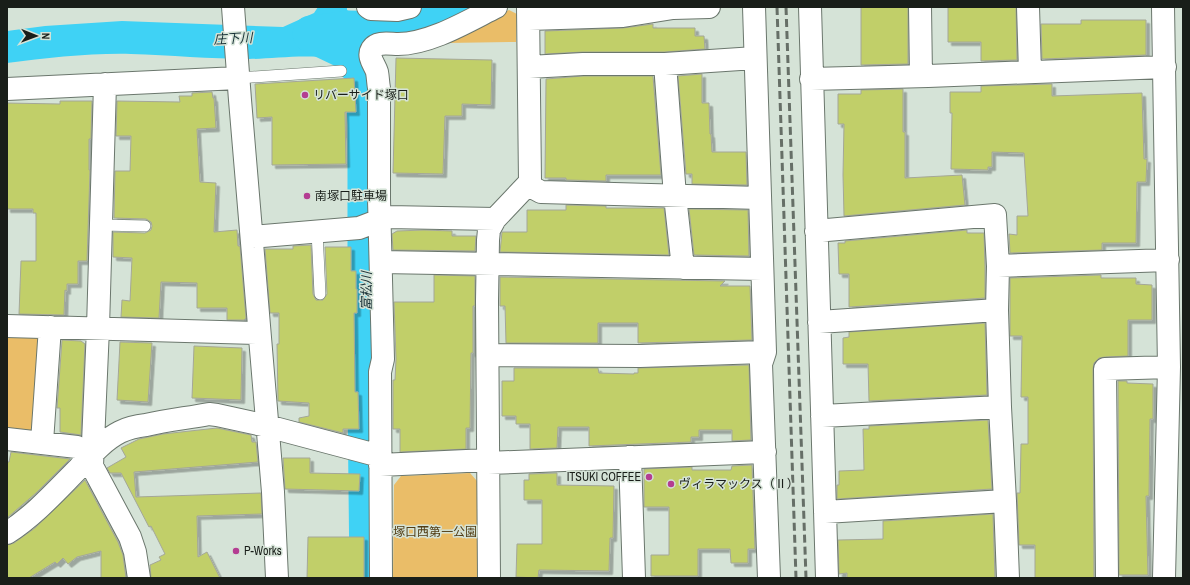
<svg xmlns="http://www.w3.org/2000/svg" width="1190" height="585" viewBox="0 0 1190 585" font-family="'Archivo Narrow','Noto Sans JP',sans-serif">
  <style>
    .green { fill: #eabd68 }
    .water { fill: #3fd2f5 }
    .lines { fill: none; stroke-linecap: round; stroke-linejoin: round }
    .river { stroke: #3fd2f5; stroke-width: 37 }
    .building { fill: #c1cf69; stroke: #a4a798; filter: url(#shadow) }
    .service-casing { stroke: #6b776d; stroke-width: 12 }
    .minor-casing { stroke: #6b776d; stroke-width: 24 }
    .service { stroke: #fff; stroke-width: 11 }
    .minor { stroke: #fff; stroke-width: 22 }
    .rail { stroke: #666f67; stroke-width: 3; stroke-dasharray: 8 4; stroke-linecap: butt }
    .poi-dot { fill: #b43d92; stroke: #d5e3d7; stroke-width: 1.5 }
    .labels { text-anchor: middle; stroke-width: 3; stroke-linejoin: round; paint-order: stroke }
    .poi-label { font-size: 12px; fill: #191e19; stroke: #d5e3d7; text-anchor: start }
    .park-label { font-size: 12px; fill: #523d14; stroke: #d5e3d7 }
    .water-label { font-size: 13px; font-style: italic; fill: #183036; stroke: #d5e3d7 }
  </style>
  <defs>
    <filter id="shadow"><feDropShadow dx="3.5" dy="3.5" stdDeviation="0" flood-color="#0004"/></filter>
  </defs>
  <rect width="100%" height="100%" fill="#d5e3d7"/>
  <!-- green -->
  <path class="green" d="M 509,10 L 517,14 L 516,42 L 446,43 Z
    M 7,337 L 37,338 L 43,344 L 36,428 L 30,434 L 7,431 Z
    M 470,473 L 477,481 L 478,578 L 393,578 L 394,485 L 401,476 Z"/>
  <!-- water -->
  <path class="water" d="M 318,7 L 347,7 L 347,10 L 363,20 L 365,39 L 356,54 L 348,64 C 325,51 276,59 249,59 C 210,59 170,55 131,54 C 90,53 48,58 7,63 L 7,31 L 45,26 L 122,21 L 283,27 L 314,13 Z"/>
  <g class="lines">
    <!-- river -->
    <path class="river" d="M 311,34 L 353,54 L 364,78 L 366,125 L 366,398 L 368,578
      M 313,34 L 348,29 L 389,30 L 425,22 L 455,7"/>
  </g>
  <!-- building -->
  <path class="building" d="M 861,7 L 908,7 L 908,64 L 861,65 Z
    M 948,7 L 1016,7 L 1017,60 L 981,61 L 981,42 L 948,42 Z
    M 1081,20 L 1146,20 L 1146,55 L 1042,59 L 1041,24 L 1081,24 Z
    M 653,24 L 653,28 L 695,28 L 695,36 L 704,36 L 705,49 L 665,52 L 583,52 L 545,54 L 545,31 L 623,28 Z
    M 396,58 L 492,60 L 491,105 L 462,104 L 462,116 L 445,116 L 443,174 L 393,173 Z
    M 702,74 L 702,103 L 709,103 L 710,134 L 711,134 L 712,152 L 746,152 L 747,185 L 692,184 L 692,174 L 686,174 L 678,76 Z
    M 583,76 L 653,76 L 661,175 L 606,175 L 606,181 L 566,180 L 566,178 L 545,178 L 546,79 Z
    M 354,78 L 356,112 L 345,112 L 346,164 L 272,165 L 272,117 L 257,118 L 255,84 Z
    M 1052,84 L 1052,96 L 1142,93 L 1144,159 L 1147,159 L 1146,182 L 1137,182 L 1136,243 L 1102,243 L 1102,250 L 1010,253 L 1009,234 L 1017,235 L 1017,216 L 1028,216 L 1024,153 L 992,152 L 992,167 L 988,167 L 988,170 L 951,169 L 952,113 L 950,113 L 950,92 L 981,92 L 981,86 Z
    M 903,89 L 903,132 L 905,132 L 905,178 L 962,175 L 965,205 L 844,216 L 843,175 L 844,124 L 838,124 L 838,94 L 861,94 L 861,90 Z
    M 212,92 L 213,98 L 214,98 L 216,128 L 197,129 L 200,182 L 216,183 L 214,232 L 237,230 L 238,246 L 240,246 L 246,318 L 244,320 L 227,320 L 227,308 L 197,308 L 197,283 L 161,282 L 159,318 L 121,317 L 122,300 L 130,301 L 132,258 L 113,257 L 113,232 L 145,233 L 151,230 L 152,226 L 151,222 L 146,219 L 114,218 L 115,171 L 130,171 L 131,136 L 116,136 L 117,101 L 180,102 L 179,96 L 192,96 L 192,93 Z
    M 60,101 L 92,101 L 91,139 L 89,139 L 89,170 L 90,170 L 87,261 L 78,261 L 78,284 L 67,284 L 67,291 L 65,290 L 64,315 L 19,314 L 21,261 L 36,261 L 36,213 L 33,213 L 33,209 L 7,209 L 7,103 L 60,104 Z
    M 566,205 L 606,206 L 606,208 L 664,208 L 669,255 L 500,252 L 502,232 L 527,232 L 527,210 L 566,210 Z
    M 689,209 L 748,210 L 749,256 L 694,255 Z
    M 424,230 L 452,231 L 452,236 L 476,236 L 475,251 L 393,250 L 392,234 L 397,231 Z
    M 967,230 L 967,233 L 984,233 L 985,266 L 985,298 L 849,307 L 849,274 L 839,274 L 838,243 L 845,243 L 845,241 Z
    M 311,245 L 313,294 L 316,300 L 323,300 L 327,294 L 325,247 L 351,247 L 351,271 L 356,271 L 356,289 L 357,289 L 357,313 L 354,313 L 355,392 L 358,392 L 359,429 L 343,429 L 343,433 L 299,422 L 299,418 L 309,416 L 309,403 L 278,401 L 277,344 L 279,344 L 279,313 L 270,313 L 265,249 L 293,249 L 293,246 Z
    M 434,275 L 475,276 L 475,306 L 473,306 L 473,353 L 471,353 L 470,428 L 466,428 L 466,449 L 400,452 L 400,429 L 393,429 L 393,380 L 395,380 L 396,359 L 394,302 L 434,302 Z
    M 1101,275 L 1101,278 L 1136,278 L 1136,284 L 1152,285 L 1152,320 L 1128,320 L 1128,356 L 1105,357 L 1099,358 L 1094,363 L 1093,369 L 1094,578 L 1035,578 L 1035,545 L 1019,545 L 1017,493 L 1020,493 L 1021,444 L 1028,444 L 1028,397 L 1021,397 L 1022,336 L 1010,336 L 1010,278 Z
    M 500,277 L 725,281 L 720,286 L 750,286 L 752,340 L 638,343 L 638,323 L 598,323 L 598,343 L 506,343 L 505,306 L 500,306 Z
    M 985,323 L 987,395 L 869,401 L 868,364 L 843,364 L 843,338 L 849,337 L 849,332 Z
    M 62,340 L 81,341 L 85,344 L 81,435 L 60,432 L 60,408 L 57,408 Z
    M 120,342 L 152,343 L 148,402 L 117,400 Z
    M 194,346 L 242,348 L 241,400 L 192,398 Z
    M 749,365 L 751,440 L 732,441 L 732,430 L 699,430 L 699,437 L 691,437 L 691,442 L 589,446 L 589,427 L 558,427 L 557,448 L 530,449 L 530,424 L 516,424 L 516,416 L 502,416 L 502,381 L 514,381 L 514,368 L 598,368 L 599,373 L 634,374 L 634,373 L 638,373 L 638,368 Z
    M 1118,381 L 1127,381 L 1127,383 L 1153,384 L 1153,419 L 1150,419 L 1149,496 L 1146,496 L 1148,575 L 1119,575 Z
    M 988,420 L 992,489 L 837,499 L 837,485 L 839,485 L 839,471 L 864,470 L 863,429 L 869,429 L 869,426 Z
    M 217,428 L 251,435 L 252,442 L 256,442 L 258,462 L 134,472 L 136,497 L 261,493 L 262,514 L 197,516 L 198,557 L 207,552 L 220,578 L 151,578 L 150,565 L 161,560 L 159,557 L 165,554 L 151,526 L 149,527 L 121,473 L 110,473 L 107,468 L 126,457 L 121,448 L 139,439 L 163,434 Z
    M 11,452 L 70,459 L 36,493 L 7,518 L 7,462 L 9,462 Z
    M 283,458 L 310,458 L 310,473 L 360,474 L 359,491 L 285,489 Z
    M 752,465 L 755,549 L 748,549 L 748,563 L 731,563 L 730,549 L 698,549 L 698,576 L 651,576 L 651,555 L 669,555 L 669,507 L 644,507 L 644,469 L 692,467 L 692,470 L 731,470 L 732,466 Z
    M 557,473 L 557,485 L 614,486 L 613,538 L 610,538 L 609,571 L 539,570 L 538,578 L 516,577 L 517,544 L 542,544 L 542,500 L 524,500 L 524,480 L 529,480 L 529,474 Z
    M 85,480 L 118,542 L 123,555 L 126,578 L 101,578 L 101,551 L 77,557 L 68,564 L 63,558 L 57,564 L 55,562 L 29,578 L 7,578 L 7,545 L 14,543 L 35,528 Z
    M 993,514 L 995,578 L 847,578 L 847,573 L 839,574 L 838,540 L 883,539 L 883,521 Z
    M 308,537 L 364,537 L 364,578 L 307,578 Z"/>
  <g class="lines">
    <!-- service casing -->
    <g class="service-casing">
      <path id="service" d="M 238,78 L 341,71
        M 101,225 L 145,226
        M 317,231 L 320,294"/>
    </g>
    <!-- minor casing -->
    <g class="minor-casing">
      <path id="minor" d="M 233,7 L 240,100 L 273,492 L 277,578
        M 368,7 L 371,9 L 397,10 L 410,7
        M 754,7 L 765,352 L 761,364 L 769,578
        M 810,7 L 827,578
        M 920,7 L 921,76
        M 1028,7 L 1030,72
        M 1163,7 L 1169,367 L 1164,578
        M 529,19 L 623,16 L 673,8 L 709,7
        M 665,64 L 675,196 L 683,268
        M 529,67 L 583,64 L 665,64 L 755,58
        M 811,79 L 928,76 L 1165,67
        M 105,84 L 98,328 L 92,466 L 130,537 L 135,552 L 139,578
        M 7,89 L 238,78
        M 528,185 L 541,192 L 760,198
        M 816,231 L 995,215 L 998,266 L 997,310 L 1000,407 L 1005,501 L 1008,578
        M 252,237 L 359,228 L 388,217 L 495,219
        M 381,262 L 762,269
        M 998,266 L 1168,260
        M 819,322 L 997,310
        M 7,326 L 259,333
        M 488,355 L 640,356 L 765,352
        M 822,416 L 1000,407
        M 7,439 L 77,447 L 91,455
        M 42,442 L 50,327
        M 630,457 L 634,578
        M 488,463 L 765,452
        M 380,465 L 488,460
        M 825,512 L 1005,501
        M 7,533 C 35,515 56,491 79,468 C 91,455 104,440 120,432 C 128,428 137,426 146,425 C 167,420 188,418 209,414 L 217,415 L 267,426 L 380,456
        M 381,578 L 380,372 L 383,359 L 379,199 L 379,88 C 378,83 378,77 377,72 C 375,65 367,57 372,49 C 377,41 390,44 398,44 C 430,44 468,21 496,7
        M 489,578 L 487,301 L 488,240 L 489,230 L 495,219 L 530,182 L 528,7
        M 1107,578 L 1105,369 L 1169,367"/>
    </g>
    <!-- service -->
    <use href="#service" class="service"/>
    <!-- minor -->
    <use href="#minor" class="minor"/>
    <!-- rail -->
    <path class="rail" d="M 777,7 L 796,578
      M 786,7 L 806,578"/>
  </g>
  <!-- markers -->
  <g class="poi-dot">
    <circle cx="305" cy="95" r="4"/>
    <circle cx="307" cy="196" r="4"/>
    <circle cx="649" cy="477" r="4"/>
    <circle cx="671" cy="484" r="4"/>
    <circle cx="236" cy="551" r="4"/>
  </g>
  <g class="labels">
    <!-- poi labels -->
    <g class="poi-label">
      <text x="313" y="99">リバーサイド塚口</text>
      <text x="315" y="200">南塚口駐車場</text>
      <text x="641" y="481" text-anchor="end">ITSUKI COFFEE</text>
      <text x="679" y="488">ヴィラマックス（Ⅱ）</text>
      <text x="244" y="555">P-Works</text>
    </g>
    <!-- park labels -->
    <g class="park-label">
      <text x="435" y="536">塚口西第一公園</text>
    </g>
    <!-- water labels -->
    <g class="water-label">
      <text transform="translate(233 38) rotate(-3)" y="5">庄下川</text>
      <text transform="translate(366 291) rotate(-90)" y="5">富松川</text>
    </g>
  </g>
  <!-- border -->
  <rect width="1190" height="585" fill="none" stroke="#191e19" stroke-width="16"/>
  <!-- north arrow -->
  <g transform="translate(36 36) rotate(91)" stroke="#d5e3d7" stroke-width="3" paint-order="stroke">
  <path d="M0-3L7 15L0 10L-7 15Z" fill="#191e19"/>
  <text y="-6" font-size="11" font-weight="bold" text-anchor="middle" fill="#191e19">N</text>
  </g>
</svg>
